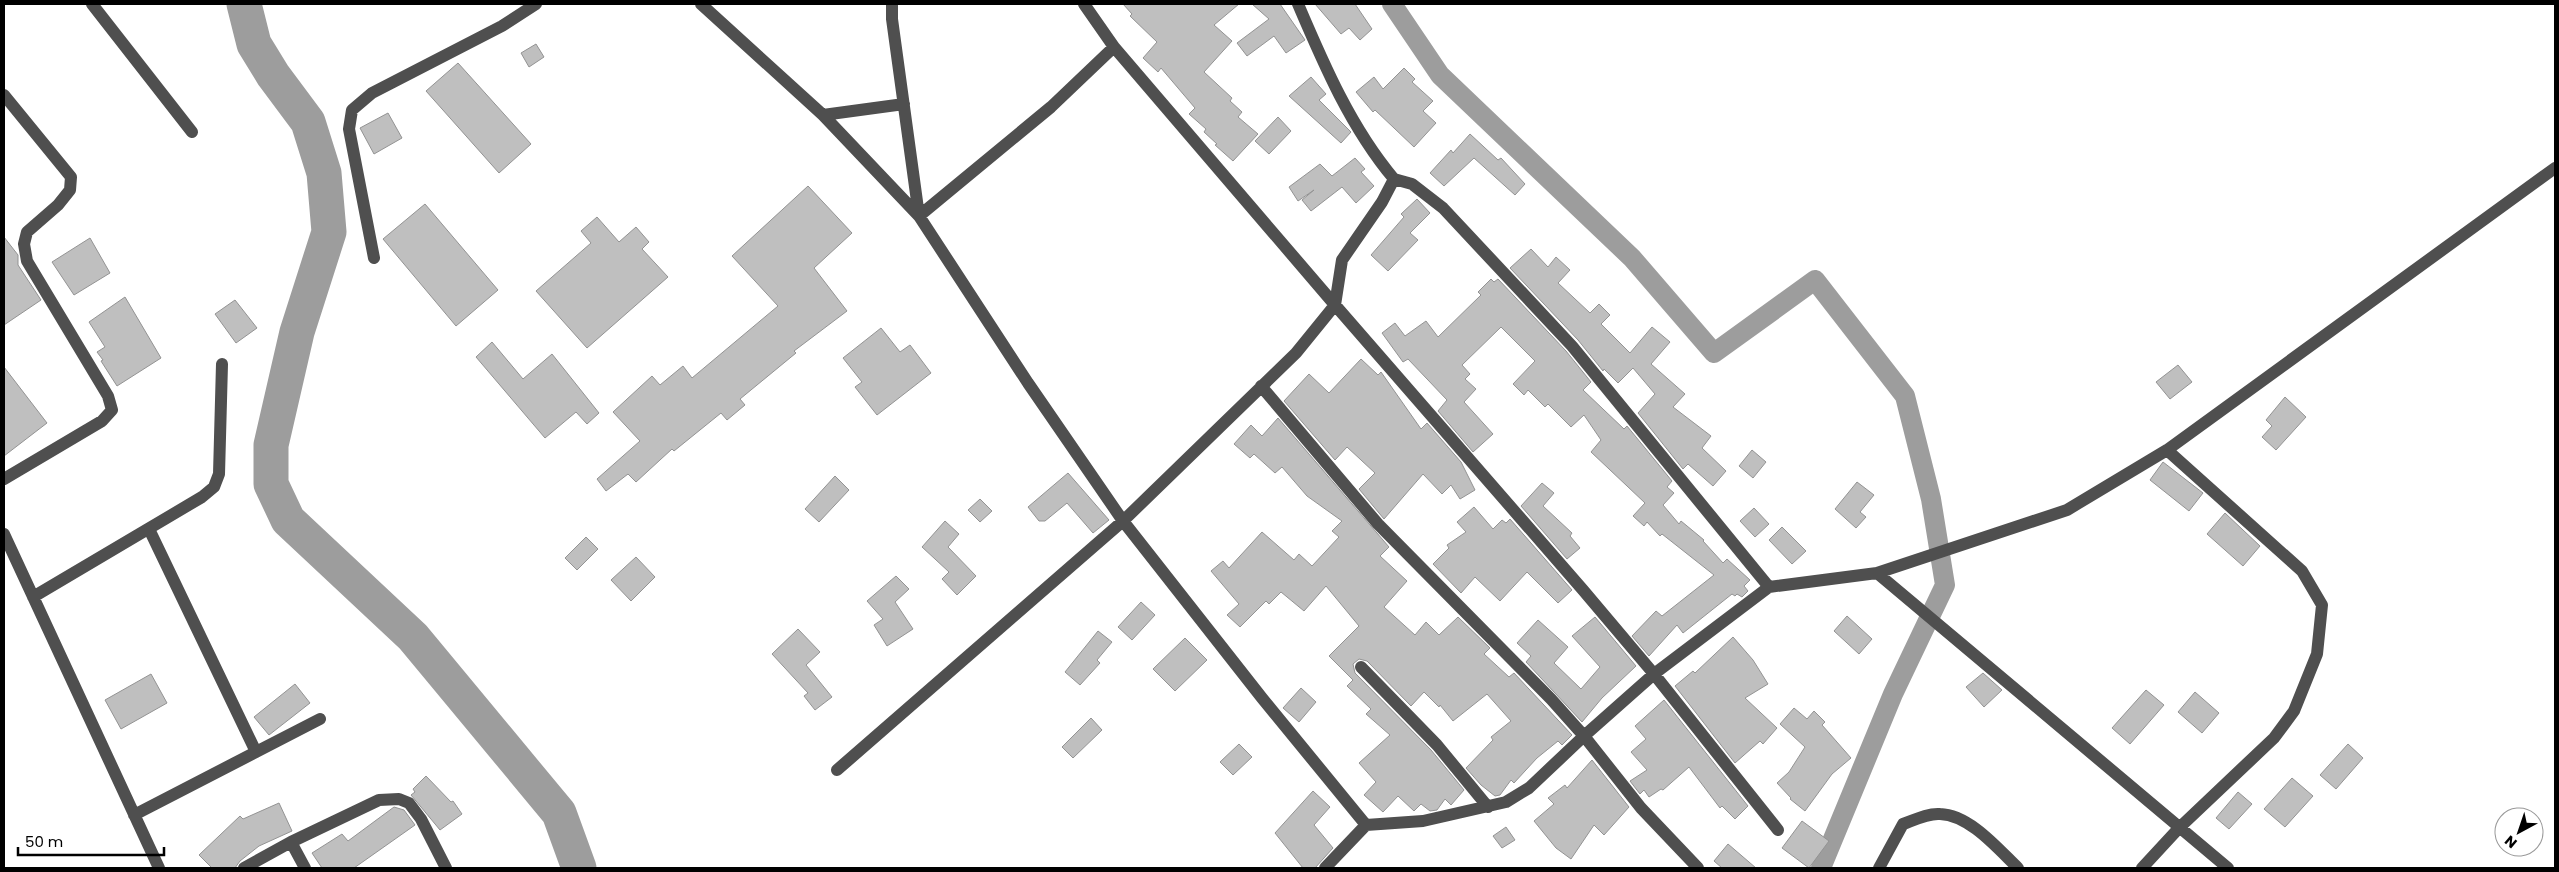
<svg xmlns="http://www.w3.org/2000/svg" width="2559" height="872" viewBox="0 0 2559 872" font-family="Poppins,sans-serif">
  <style>
    .lines { fill: none; stroke-linecap: round; stroke-linejoin: round }
    .canal { stroke: #9d9d9d; stroke-width: 20 }
    .river { stroke: #9d9d9d; stroke-width: 35 }
    .building { fill: #bfbfbf; stroke: #939393 }
    .minor { stroke: #4f4f4f; stroke-width: 12 }
  </style>
  <rect width="100%" height="100%" fill="#fff"/>
  <g class="lines">
    <!-- canal -->
    <path class="canal" d="M 1392,4 L 1440,75 L 1632,258 L 1714,353 L 1815,280 L 1905,396 L 1931,499 L 1945,585 L 1893,694 L 1821,868"/>
    <!-- river -->
    <path class="river" d="M 244,4 L 254,44 L 273,75 L 308,122 L 324,173 L 329,232 L 297,332 L 271,445 L 271,484 L 288,520 L 413,637 L 559,813 L 579,868"/>
  </g>
  <!-- building -->
  <path class="building" d="M 1123,4 L 1239,4 L 1214,25 L 1232,41 L 1204,72 L 1232,98 L 1230,101 L 1242,112 L 1238,117 L 1258,134 L 1233,161 L 1215,145 L 1217,144 L 1204,132 L 1206,129 L 1189,114 L 1195,108 L 1161,68 L 1158,72 L 1143,58 L 1157,42 L 1130,16 L 1132,14 Z
    M 1252,4 L 1280,4 L 1305,40 L 1286,53 L 1274,36 L 1247,56 L 1237,43 L 1269,19 Z
    M 1315,4 L 1355,4 L 1372,29 L 1360,40 L 1349,28 L 1341,34 Z
    M 536,44 L 544,57 L 529,67 L 521,53 Z
    M 458,63 L 531,144 L 499,173 L 426,91 Z
    M 1404,68 L 1415,79 L 1412,82 L 1433,101 L 1423,111 L 1436,123 L 1414,147 L 1375,110 L 1373,112 L 1356,92 L 1374,77 L 1383,89 Z
    M 1311,77 L 1326,94 L 1319,100 L 1351,132 L 1341,143 L 1289,96 Z
    M 388,113 L 402,138 L 374,154 L 360,128 Z
    M 1278,117 L 1291,131 L 1269,154 L 1255,141 Z
    M 1470,134 L 1498,160 L 1501,158 L 1525,184 L 1515,195 L 1474,158 L 1444,186 L 1430,173 L 1451,150 L 1453,153 Z
    M 1355,158 L 1365,169 L 1361,172 L 1374,186 L 1356,203 L 1342,187 L 1311,211 L 1302,200 L 1314,190 L 1298,201 L 1289,187 L 1320,164 L 1332,176 Z
    M 808,186 L 852,233 L 814,268 L 847,311 L 794,351 L 796,353 L 740,399 L 745,405 L 727,420 L 721,413 L 674,451 L 672,449 L 636,482 L 628,474 L 606,491 L 597,479 L 640,441 L 613,412 L 652,376 L 660,385 L 683,366 L 692,378 L 778,306 L 732,256 Z
    M 1417,199 L 1430,213 L 1410,233 L 1418,240 L 1388,271 L 1371,255 L 1404,217 L 1401,214 Z
    M 425,204 L 498,290 L 456,326 L 383,239 Z
    M 597,217 L 619,242 L 636,227 L 649,242 L 642,249 L 668,277 L 587,348 L 536,291 L 591,243 L 581,231 Z
    M 4,237 L 18,255 L 18,265 L 41,300 L 4,325 Z
    M 90,238 L 110,273 L 74,295 L 52,262 Z
    M 1531,249 L 1548,267 L 1556,257 L 1570,270 L 1558,283 L 1590,313 L 1599,304 L 1610,315 L 1601,324 L 1630,353 L 1652,327 L 1670,342 L 1651,364 L 1685,394 L 1673,407 L 1711,436 L 1702,448 L 1726,471 L 1713,486 L 1688,464 L 1683,469 L 1638,413 L 1655,394 L 1633,368 L 1618,383 L 1604,369 L 1603,371 L 1578,340 L 1510,268 Z
    M 1491,279 L 1494,282 L 1498,279 L 1566,351 L 1591,382 L 1583,390 L 1624,429 L 1627,426 L 1672,481 L 1667,487 L 1674,493 L 1663,505 L 1679,524 L 1681,521 L 1704,540 L 1703,541 L 1723,563 L 1727,559 L 1750,580 L 1744,586 L 1748,591 L 1742,597 L 1737,594 L 1735,596 L 1732,594 L 1683,633 L 1677,625 L 1649,656 L 1632,636 L 1656,611 L 1662,616 L 1714,575 L 1662,534 L 1660,536 L 1647,522 L 1644,526 L 1633,516 L 1645,503 L 1591,452 L 1601,440 L 1584,415 L 1571,427 L 1548,404 L 1545,407 L 1528,390 L 1524,395 L 1513,384 L 1535,361 L 1501,327 L 1462,365 L 1470,374 L 1465,379 L 1476,389 L 1464,402 L 1493,434 L 1473,452 L 1438,411 L 1447,400 L 1408,359 L 1403,362 L 1382,333 L 1395,323 L 1405,336 L 1426,321 L 1438,337 L 1481,295 L 1478,292 Z
    M 125,297 L 161,358 L 117,386 L 101,361 L 103,360 L 97,352 L 105,347 L 89,322 Z
    M 235,300 L 257,328 L 236,343 L 215,314 Z
    M 881,328 L 900,352 L 910,345 L 931,373 L 877,415 L 855,387 L 862,382 L 843,358 Z
    M 492,342 L 523,379 L 552,354 L 599,413 L 587,424 L 576,412 L 545,438 L 476,357 Z
    M 1361,359 L 1378,375 L 1381,372 L 1421,429 L 1427,423 L 1461,462 L 1475,490 L 1460,499 L 1451,485 L 1442,494 L 1423,474 L 1384,519 L 1359,489 L 1375,473 L 1347,447 L 1335,460 L 1284,401 L 1309,374 L 1329,393 Z
    M 2178,365 L 2192,382 L 2170,399 L 2156,382 Z
    M 4,367 L 47,423 L 4,456 Z
    M 2285,397 L 2306,417 L 2276,450 L 2262,437 L 2272,426 L 2266,420 Z
    M 1278,418 L 1389,547 L 1380,556 L 1407,581 L 1384,607 L 1415,635 L 1426,622 L 1439,635 L 1458,617 L 1490,648 L 1484,654 L 1509,677 L 1514,673 L 1572,735 L 1562,745 L 1558,741 L 1537,758 L 1514,783 L 1511,780 L 1500,795 L 1495,796 L 1481,785 L 1466,768 L 1493,740 L 1491,737 L 1511,721 L 1487,694 L 1453,721 L 1440,705 L 1439,707 L 1424,692 L 1411,706 L 1367,661 L 1359,659 L 1353,664 L 1355,673 L 1431,750 L 1464,790 L 1451,805 L 1445,799 L 1437,810 L 1430,811 L 1421,804 L 1414,811 L 1398,796 L 1383,812 L 1364,795 L 1376,782 L 1359,763 L 1390,735 L 1366,714 L 1371,709 L 1347,686 L 1353,680 L 1329,656 L 1359,626 L 1326,586 L 1304,611 L 1281,592 L 1269,604 L 1266,601 L 1240,627 L 1227,615 L 1239,604 L 1211,571 L 1223,561 L 1229,568 L 1262,532 L 1294,560 L 1299,554 L 1312,566 L 1339,537 L 1332,531 L 1342,521 L 1307,496 L 1282,467 L 1275,473 L 1254,454 L 1250,458 L 1234,444 L 1251,425 L 1262,436 Z
    M 1752,450 L 1766,462 L 1753,478 L 1739,466 Z
    M 2163,462 L 2203,493 L 2189,511 L 2150,480 Z
    M 1068,473 L 1109,520 L 1093,533 L 1067,503 L 1045,521 L 1039,521 L 1028,507 Z
    M 835,476 L 849,490 L 819,522 L 805,509 Z
    M 1857,482 L 1874,495 L 1860,512 L 1866,517 L 1856,528 L 1835,509 Z
    M 1542,483 L 1554,493 L 1543,506 L 1572,533 L 1570,536 L 1580,548 L 1567,559 L 1521,506 Z
    M 980,499 L 992,511 L 980,522 L 968,510 Z
    M 1474,507 L 1493,529 L 1502,520 L 1506,523 L 1510,519 L 1572,590 L 1558,603 L 1527,572 L 1500,601 L 1475,577 L 1461,593 L 1433,564 L 1449,548 L 1447,545 L 1466,532 L 1457,522 Z
    M 1754,508 L 1769,524 L 1755,537 L 1740,521 Z
    M 2225,513 L 2260,546 L 2243,566 L 2207,534 Z
    M 945,521 L 959,534 L 948,547 L 976,576 L 957,595 L 942,579 L 949,572 L 922,547 Z
    M 1782,527 L 1806,551 L 1792,564 L 1769,540 Z
    M 586,537 L 598,549 L 577,570 L 565,558 Z
    M 636,557 L 655,577 L 631,601 L 611,580 Z
    M 896,576 L 909,589 L 895,602 L 913,629 L 887,646 L 874,625 L 883,619 L 867,601 Z
    M 1141,602 L 1155,615 L 1132,640 L 1118,627 Z
    M 1847,616 L 1872,639 L 1859,654 L 1834,631 Z
    M 1595,617 L 1636,666 L 1602,698 L 1582,722 L 1526,662 L 1531,656 L 1517,643 L 1538,620 L 1568,647 L 1554,663 L 1581,689 L 1600,667 L 1572,636 Z
    M 798,629 L 820,652 L 806,665 L 832,697 L 815,710 L 804,696 L 808,693 L 772,654 Z
    M 1098,631 L 1112,642 L 1097,660 L 1100,663 L 1080,685 L 1065,672 Z
    M 1733,637 L 1753,660 L 1768,684 L 1745,698 L 1777,728 L 1763,744 L 1760,741 L 1735,763 L 1675,686 L 1693,671 L 1695,673 Z
    M 1185,638 L 1207,660 L 1175,691 L 1153,669 Z
    M 1983,673 L 2002,690 L 1984,707 L 1966,687 Z
    M 151,674 L 167,703 L 121,729 L 105,700 Z
    M 295,684 L 310,703 L 269,735 L 254,717 Z
    M 1301,688 L 1316,702 L 1299,722 L 1283,708 Z
    M 2146,690 L 2164,705 L 2130,744 L 2112,728 Z
    M 2195,692 L 2219,713 L 2202,733 L 2178,712 Z
    M 1664,700 L 1748,806 L 1735,819 L 1722,806 L 1720,808 L 1689,767 L 1663,790 L 1661,789 L 1649,797 L 1644,790 L 1640,794 L 1630,781 L 1647,770 L 1631,752 L 1646,739 L 1635,726 Z
    M 1794,708 L 1807,719 L 1814,711 L 1825,722 L 1822,725 L 1851,758 L 1832,774 L 1805,811 L 1790,799 L 1791,798 L 1777,783 L 1789,772 L 1805,747 L 1780,724 Z
    M 1091,718 L 1102,730 L 1073,758 L 1062,747 Z
    M 1239,744 L 1252,757 L 1233,775 L 1220,762 Z
    M 2348,744 L 2363,758 L 2336,789 L 2320,775 Z
    M 1592,760 L 1629,807 L 1604,835 L 1594,825 L 1571,859 L 1556,848 L 1534,821 L 1554,804 L 1548,798 L 1565,785 L 1567,788 Z
    M 426,776 L 451,802 L 453,801 L 462,814 L 440,830 L 411,795 L 415,792 L 413,789 Z
    M 2292,778 L 2313,796 L 2285,827 L 2264,809 Z
    M 1313,791 L 1330,807 L 1314,825 L 1333,848 L 1315,868 L 1303,868 L 1275,833 Z
    M 2238,792 L 2252,804 L 2229,829 L 2216,818 Z
    M 279,803 L 292,831 L 259,846 L 240,861 L 235,868 L 212,868 L 199,855 L 240,816 L 243,819 Z
    M 394,807 L 404,810 L 415,825 L 354,868 L 322,868 L 312,853 L 342,834 L 348,841 Z
    M 1802,821 L 1829,841 L 1809,868 L 1782,848 Z
    M 1506,827 L 1515,840 L 1502,848 L 1493,836 Z
    M 1728,844 L 1756,868 L 1722,868 L 1714,861 Z"/>
  <g class="lines">
    <!-- minor -->
    <path class="minor" d="M 92,4 L 192,132
      M 701,4 L 823,115 L 919,216 L 1051,107 L 1114,47
      M 892,4 L 892,19 L 919,216 L 1028,383 L 1123,521 L 1262,698 L 1366,825 L 1325,868
      M 1084,4 L 1114,47 L 1335,305 L 1583,590 L 1654,674 L 1778,830
      M 4,95 L 71,177 L 70,190 L 58,205 L 27,232 L 24,244 L 27,261 L 108,396 L 112,410 L 102,421 L 4,479
      M 823,115 L 904,104
      M 1394,179 L 1412,184 L 1443,208 L 1572,346 L 1769,587
      M 374,258 L 349,129 L 352,110 L 372,93 L 502,26 L 536,4
      M 1261,386 L 1378,524 L 1551,699 L 1584,736 L 1641,808 L 1698,868
      M 149,529 L 256,752
      M 4,534 L 159,868
      M 1877,573 L 2228,868
      M 33,597 L 202,497 L 214,487 L 219,474 L 222,364
      M 1361,667 L 1437,745 L 1488,807
      M 837,770 L 1123,521 L 1296,353 L 1335,305 L 1342,260 L 1382,202 L 1394,179 C 1351,128 1324,65 1298,4
      M 134,815 L 320,719
      M 1366,825 L 1423,821 L 1506,802 L 1529,788 L 1584,736 L 1654,674 L 1769,587 L 1877,573 L 2067,510 L 2167,450 L 2555,168
      M 291,842 L 305,868
      M 244,868 L 291,842 L 379,800 L 399,799 L 409,803 L 421,819 L 446,868
      M 1879,868 L 1903,824 C 1914,820 1928,813 1940,814 C 1970,815 1998,849 2018,868
      M 2142,868 L 2179,828 L 2274,738 L 2294,711 L 2317,654 L 2322,605 L 2302,571 L 2167,450"/>
  </g>
  <!-- border -->
  <rect width="2559" height="872" fill="none" stroke="#000000" stroke-width="10"/>
  <!-- north arrow -->
  <g transform="translate(2519 832) rotate(220)"><circle r="24" fill="#ffffff" stroke="#999999"/>
  <path d="M0-4L9 19L0 12L-9 19Z" fill="#000000"/>
  <text y="-8" font-size="14" font-weight="bold" text-anchor="middle" fill="#000000">N</text>
  </g>
  <!-- scale -->
  <path d="M18 847v8h146v-8" fill="none" stroke="#000000" stroke-width="2.5"/>
  <text x="25" y="847" font-size="15" fill="#000000" stroke="#ffffff" stroke-width="4" paint-order="stroke">50 m</text>
</svg>
